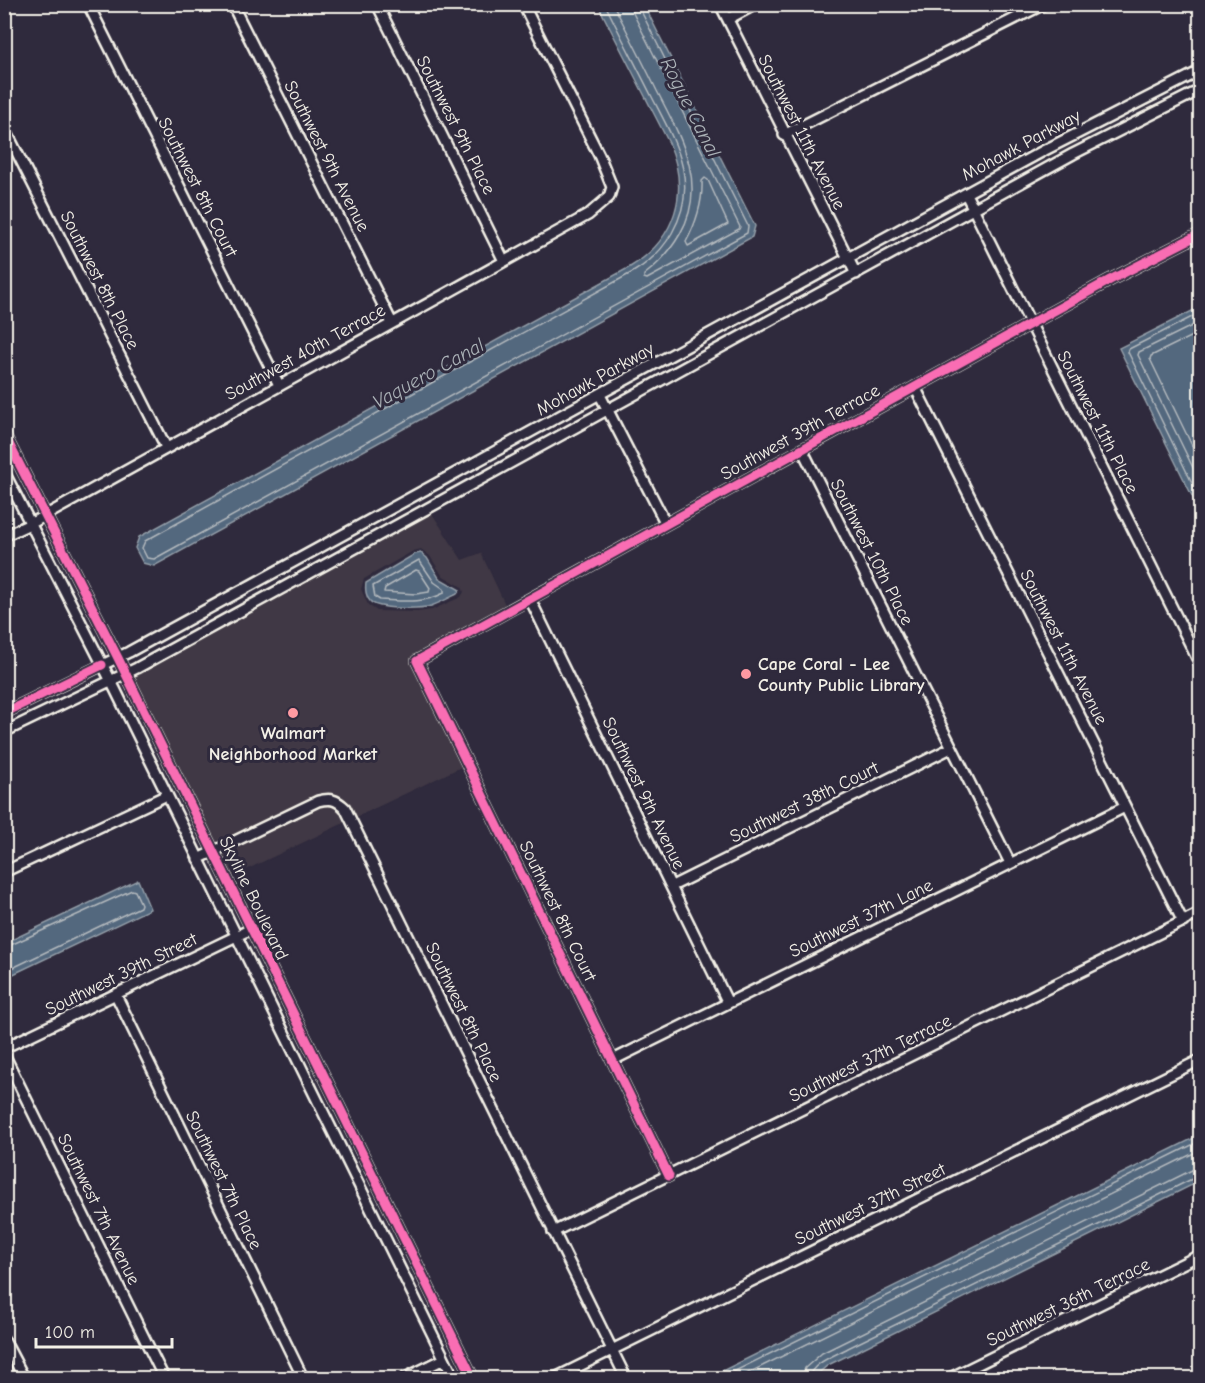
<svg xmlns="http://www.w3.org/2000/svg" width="1205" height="1383" viewBox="0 0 1205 1383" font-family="'Comic Neue',sans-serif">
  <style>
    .built { fill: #403844; fill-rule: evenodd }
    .water { fill: #53677e; stroke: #939ea8; stroke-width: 1.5 }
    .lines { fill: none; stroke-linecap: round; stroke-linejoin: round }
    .shore { stroke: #b4babe; stroke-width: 1.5 }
    .minor-casing { stroke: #f4f1e8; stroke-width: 14 }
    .minor { stroke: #2f2a3d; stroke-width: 9 }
    .cycleway-casing { stroke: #2f2a3d; stroke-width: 13 }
    .cycleway { stroke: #f96db3; stroke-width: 9 }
    .poi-dot { fill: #ff9aa2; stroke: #2f2a3d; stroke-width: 2 }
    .labels { text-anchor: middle; stroke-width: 6; stroke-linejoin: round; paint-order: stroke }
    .street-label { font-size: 18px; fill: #f4f1e8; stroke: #2f2a3d }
    .poi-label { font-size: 18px; font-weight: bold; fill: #f4f1e8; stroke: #2f2a3d; text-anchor: start }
    .water-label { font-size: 20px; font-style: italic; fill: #acb3b8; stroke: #2f2a3d }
  </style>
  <rect width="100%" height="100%" fill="#2f2a3d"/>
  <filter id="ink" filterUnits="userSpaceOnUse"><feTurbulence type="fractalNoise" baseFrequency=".0167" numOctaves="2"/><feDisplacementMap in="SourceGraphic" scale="12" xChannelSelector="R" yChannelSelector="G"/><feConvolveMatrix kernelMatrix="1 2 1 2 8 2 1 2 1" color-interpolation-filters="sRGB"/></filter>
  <g filter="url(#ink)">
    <!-- built -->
    <path class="built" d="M 431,512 L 462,560 L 481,553 L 508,611 L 412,665 L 461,767 L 231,877 L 132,677 ZM 421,549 L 430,556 L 442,575 L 462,587 L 464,592 L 461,597 L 432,610 L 417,612 L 377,611 L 368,605 L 361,589 L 364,579 L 413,551 Z"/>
    <!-- water -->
    <path class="water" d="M 598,5 L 644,5 L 755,226 L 752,237 L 154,566 L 143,563 L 135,548 L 139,537 L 630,267 C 676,239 690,192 669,143 Z
      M 1200,307 L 1199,395 L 1200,512 L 1119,348 Z
      M 421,553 L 427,558 L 439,578 L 460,590 L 457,594 C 449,598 440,603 431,606 C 420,609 377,610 370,601 C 366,597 365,589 366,583 L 415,554 Z
      M 138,880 L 150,909 L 5,978 L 5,943 Z
      M 1200,1135 L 1200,1181 L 851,1354 L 828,1365 L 813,1378 L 708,1378 Z"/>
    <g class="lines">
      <!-- shore -->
      <path class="shore" d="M 605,4 C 620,35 636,65 651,95 C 675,142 701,182 672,233 C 662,251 650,262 633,272 L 145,541 L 142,548 L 147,558 L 154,559 L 747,233 L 748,226 L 640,9 L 639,4
        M 613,4 C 628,33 643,62 657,91 C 680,136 709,184 680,234 C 671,250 660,263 644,275 L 644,278 L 647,279 L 739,229 L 740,227 L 633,13 L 632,4
        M 705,178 L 708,180 L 728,224 L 688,246 L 686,242 C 696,223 703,203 702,181 Z
        M 1200,313 L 1129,349 L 1128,352 L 1200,499
        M 1200,322 L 1139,352 L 1138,355 L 1200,482
        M 1200,332 L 1151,356 L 1150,359 L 1200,462
        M 419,560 L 434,582 L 444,589 L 444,593 C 423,604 403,601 380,600 L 375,597 L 373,586 Z
        M 416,570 L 419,571 L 430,588 L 429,592 L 416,594 L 384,592 L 385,588 Z
        M 4,948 L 132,890 L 135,891 L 141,904 L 140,907 L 4,972
        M 721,1378 L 1200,1141
        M 738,1378 L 1200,1150
        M 802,1378 L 805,1368 L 822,1353 L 1192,1170 L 1200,1168
        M 809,1378 C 811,1363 836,1355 848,1348 L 1196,1177 L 1200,1176"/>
      <!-- minor casing -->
      <g class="minor-casing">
        <path id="minor" d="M 88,4 L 279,385
          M 232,4 L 392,323
          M 377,4 L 504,261
          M 720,4 L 856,274
          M 728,19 L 756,4
          M 4,127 L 166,447
          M 784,135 L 1044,4
          M 966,194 L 1200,664
          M 915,387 L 1183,922
          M 600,395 L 666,524
          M 4,434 L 118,658 L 473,1378
          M 802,449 L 1010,863
          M 4,472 L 115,689 L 454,1378
          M 4,536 L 30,524 L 588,215 L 609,197 L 612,187 L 599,155 L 523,4
          M 530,599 L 728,1003
          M 4,713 L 129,652 L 1045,150 L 1200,71
          M 4,732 L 137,668 L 1073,154 L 1200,90
          M 198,859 L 318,801 C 330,798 336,799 345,808 L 626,1378
          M 4,872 L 167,795
          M 672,886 L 951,748
          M 116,995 L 303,1378
          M 4,1048 L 251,929
          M 4,1054 L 164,1378
          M 613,1060 L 1125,807
          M 669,1176 L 417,661 L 1110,280 L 1200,234
          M 553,1232 L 1200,913
          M 4,1340 L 24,1378
          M 405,1378 L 444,1359
          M 555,1378 L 1200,1060
          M 950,1378 L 1200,1255"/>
      </g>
      <!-- minor -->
      <use href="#minor" class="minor"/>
      <!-- cycleway casing -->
      <g class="cycleway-casing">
        <path id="cycleway" d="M 4,434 L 118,658 L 473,1378
          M 4,713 L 102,665
          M 669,1176 L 417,661 L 1110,280 L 1200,234"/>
      </g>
      <!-- cycleway -->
      <use href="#cycleway" class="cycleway"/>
    </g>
  </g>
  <!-- markers -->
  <g class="poi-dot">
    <circle cx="746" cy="674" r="6"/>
    <circle cx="293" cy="713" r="6"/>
  </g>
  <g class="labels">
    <!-- street labels -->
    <g class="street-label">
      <text transform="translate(456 125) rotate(63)" y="6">Southwest 9th Place</text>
      <text transform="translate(802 132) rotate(63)" y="6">Southwest 11th Avenue</text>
      <text transform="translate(1021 145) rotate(-28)" y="6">Mohawk Parkway</text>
      <text transform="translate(327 156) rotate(63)" y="6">Southwest 9th Avenue</text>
      <text transform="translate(198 187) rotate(63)" y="6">Southwest 8th Court</text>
      <text transform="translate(100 280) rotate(63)" y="6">Southwest 8th Place</text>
      <text transform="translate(305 352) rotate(-29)" y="6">Southwest 40th Terrace</text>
      <text transform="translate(595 379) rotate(-29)" y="6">Mohawk Parkway</text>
      <text transform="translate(1098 422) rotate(63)" y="6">Southwest 11th Place</text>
      <text transform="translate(800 432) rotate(-29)" y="6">Southwest 39th Terrace</text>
      <text transform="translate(872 552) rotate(63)" y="6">Southwest 10th Place</text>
      <text transform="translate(1064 647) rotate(63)" y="6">Southwest 11th Avenue</text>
      <text transform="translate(644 793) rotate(64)" y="6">Southwest 9th Avenue</text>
      <text transform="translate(804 802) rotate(-26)" y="6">Southwest 38th Court</text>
      <text transform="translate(254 898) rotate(64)" y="6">Skyline Boulevard</text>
      <text transform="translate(558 911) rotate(64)" y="6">Southwest 8th Court</text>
      <text transform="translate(861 918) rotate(-26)" y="6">Southwest 37th Lane</text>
      <text transform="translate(121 974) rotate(-26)" y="6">Southwest 39th Street</text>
      <text transform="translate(464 1012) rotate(64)" y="6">Southwest 8th Place</text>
      <text transform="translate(870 1058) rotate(-26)" y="6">Southwest 37th Terrace</text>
      <text transform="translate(224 1180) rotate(64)" y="6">Southwest 7th Place</text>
      <text transform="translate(870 1204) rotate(-26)" y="6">Southwest 37th Street</text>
      <text transform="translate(99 1209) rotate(64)" y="6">Southwest 7th Avenue</text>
      <text transform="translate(1068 1302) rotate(-26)" y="6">Southwest 36th Terrace</text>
    </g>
    <!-- poi labels -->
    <g class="poi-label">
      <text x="758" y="670">Cape Coral - Lee<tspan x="758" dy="21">County Public Library</tspan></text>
      <text x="293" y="739" text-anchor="middle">Walmart<tspan x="293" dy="21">Neighborhood Market</tspan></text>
    </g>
    <!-- water labels -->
    <g class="water-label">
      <text transform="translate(691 107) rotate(63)" y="7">Rogue Canal</text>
      <text transform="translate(428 373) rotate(-29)" y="7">Vaquero Canal</text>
    </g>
  </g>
  <!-- margin -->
  <rect width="1205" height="1383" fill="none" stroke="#2f2a3d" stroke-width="24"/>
  <rect x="12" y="12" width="1181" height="1359" fill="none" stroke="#f4f1e8" stroke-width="2" filter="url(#ink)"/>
  <!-- scale -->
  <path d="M36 1338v9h136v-9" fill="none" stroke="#f4f1e8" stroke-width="3"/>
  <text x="45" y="1338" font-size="18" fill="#f4f1e8" stroke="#2f2a3d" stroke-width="4.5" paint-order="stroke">100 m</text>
</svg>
